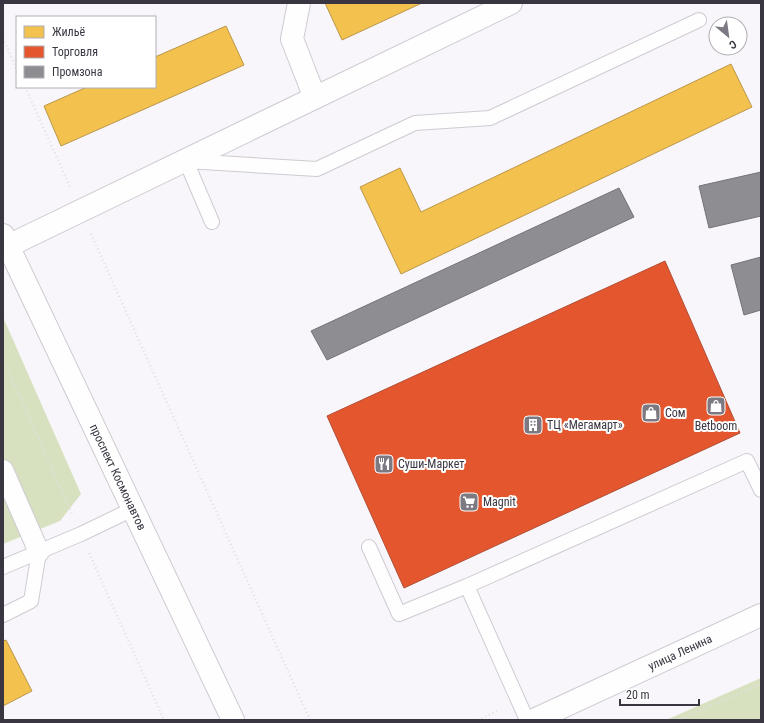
<svg xmlns="http://www.w3.org/2000/svg" width="764" height="723" viewBox="0 0 764 723" font-family="'Roboto Condensed',sans-serif">
  <style>
    .green { fill: #d8e1bf }
    .homes { fill: #f2c14e; stroke: #ba974a }
    .shops { fill: #e4572e; stroke: #b14d34 }
    .industry { fill: #8d8d92; stroke: #74737a }
    .lines { fill: none; stroke-linecap: round; stroke-linejoin: round }
    .service-casing { stroke: #cecbd2; stroke-width: 16 }
    .pedestrian-casing { stroke: #cecbd2; stroke-width: 22 }
    .minor-casing { stroke: #cecbd2; stroke-width: 24 }
    .tertiary-casing { stroke: #cecbd2; stroke-width: 24 }
    .secondary-casing { stroke: #cecbd2; stroke-width: 24 }
    .path { stroke: #e0e0e1; stroke-width: 2.5; stroke-dasharray: 1 3; stroke-linecap: butt }
    .service { stroke: #fefefe; stroke-width: 14 }
    .pedestrian { stroke: #fefefe; stroke-width: 20 }
    .minor { stroke: #fefefe; stroke-width: 22 }
    .tertiary { stroke: #fefefe; stroke-width: 22 }
    .secondary { stroke: #fefefe; stroke-width: 22 }
    .labels { text-anchor: middle; stroke-width: 4; stroke-linejoin: round; paint-order: stroke }
    .poi-label { font-size: 12px; fill: #393541; stroke: #fff; text-anchor: start }
    .street-label { font-size: 12px; fill: #393541; stroke: #fff }
  </style>
  <rect width="100%" height="100%" fill="#f8f6fa"/>
  <!-- green -->
  <path class="green" d="M 3,317 L 81,494 L 60,521 L 3,544 Z
    M 761,678 L 761,720 L 666,720 Z"/>
  <!-- homes -->
  <path class="homes" d="M 325,3 L 422,3 L 342,40 Z
    M 226,26 L 244,65 L 61,146 L 44,106 L 87,87 L 155,87 L 155,57 Z
    M 731,64 L 752,107 L 401,274 L 360,187 L 400,168 L 421,212 Z
    M 6,640 L 32,691 L 3,706 L 3,641 Z"/>
  <!-- shops -->
  <path class="shops" d="M 665,261 L 740,433 L 404,588 L 327,416 Z"/>
  <!-- industry -->
  <path class="industry" d="M 761,172 L 761,216 L 709,228 L 699,186 Z
    M 619,188 L 634,217 L 327,360 L 311,331 Z
    M 761,257 L 761,310 L 744,315 L 731,265 Z"/>
  <g class="lines">
    <!-- service casing -->
    <g class="service-casing">
      <path id="service" d="M 212,222 L 186,161 L 317,169 L 415,123 L 490,118 L 699,20
        M 369,547 L 399,614 L 467,586
        M 3,567 L 81,534 L 133,509
        M 3,615 L 31,601 L 39,552
        M 527,720 L 467,586 L 747,461 L 761,490"/>
    </g>
    <!-- pedestrian casing -->
    <g class="pedestrian-casing">
      <path id="pedestrian" d="M 3,470 L 39,552"/>
    </g>
    <!-- minor casing -->
    <g class="minor-casing">
      <path id="minor" d="M 299,3 L 292,39 L 315,98
        M 8,246 L 511,3"/>
    </g>
    <!-- tertiary casing -->
    <g class="tertiary-casing">
      <g id="tertiary">
        <path id="s1" d="M 534,720 L 761,615"/>
      </g>
    </g>
    <!-- secondary casing -->
    <g class="secondary-casing">
      <g id="secondary">
        <path id="s2" d="M 3,235 L 233,720"/>
      </g>
    </g>
    <!-- path -->
    <path class="path" d="M 3,38 L 17,70
      M 25,87 L 71,189
      M 91,234 L 310,720
      M 3,359 L 73,516
      M 89,553 L 164,720
      M 478,720 L 500,710
      M 678,720 L 761,684"/>
    <!-- service -->
    <use href="#service" class="service"/>
    <!-- pedestrian -->
    <use href="#pedestrian" class="pedestrian"/>
    <!-- minor -->
    <use href="#minor" class="minor"/>
    <!-- tertiary -->
    <use href="#tertiary" class="tertiary"/>
    <!-- secondary -->
    <use href="#secondary" class="secondary"/>
  </g>
  <!-- icons -->
  <defs>
    <g id="shop-square" transform="scale(1)"><rect x="-9" y="-9" width="18" height="18" rx="4" fill="#7c7982" stroke="#fff"/><path d="M-5-2.5h2.3a2.7 3.5 0 0 1 5.4 0H5L5.5 6h-11ZM-1.5-2.5h3a1.5 2.3 0 0 0-3 0Z" fill="#fff"/></g>
    <g id="building-square" transform="scale(1)"><rect x="-9" y="-9" width="18" height="18" rx="4" fill="#7c7982" stroke="#fff"/><path d="M-4-6H4V6H1V3H-1V6H-4ZM-2.5-4.3h1.7v1.8h-1.7ZM.8-4.3h1.7v1.8H.8ZM-2.5-1h1.7V.8h-1.7ZM.8-1h1.7V.8H.8Z" fill="#fff"/></g>
    <g id="restaurant-square" transform="scale(1)"><rect x="-9" y="-9" width="18" height="18" rx="4" fill="#7c7982" stroke="#fff"/><path d="M-5-6h1v4h1v-4h1v4h1v-4h1v5L-1.5 .5V6h-2V.5L-5-1ZM5-6V6H3V1.5H1.5Q1.5-4 5-6Z" fill="#fff"/></g>
    <g id="supermarket-square" transform="scale(1)"><rect x="-9" y="-9" width="18" height="18" rx="4" fill="#7c7982" stroke="#fff"/><path d="M-6-5.5h2.5l.6 2H6L4.5 2H-2.5L-4.4-4H-6ZM-1.5 3.2a1.3 1.3 0 1 0 .1 0ZM3 3.2a1.3 1.3 0 1 0 .1 0Z" fill="#fff"/></g>
  </defs>
  <g fill-rule="evenodd">
    <use href="#shop-square" x="716" y="406"/>
    <use href="#shop-square" x="651" y="413"/>
    <use href="#building-square" x="533" y="425"/>
    <use href="#restaurant-square" x="384" y="464"/>
    <use href="#supermarket-square" x="469" y="502"/>
  </g>
  <g class="labels">
    <!-- poi labels -->
    <g class="poi-label">
      <text x="665" y="417">Сом</text>
      <text x="547" y="429">ТЦ «Мегамарт»</text>
      <text x="716" y="430" text-anchor="middle">Betboom</text>
      <text x="398" y="468">Суши-Маркет</text>
      <text x="483" y="506">Magnit</text>
    </g>
    <!-- street labels -->
    <g class="street-label">
      <text dy="4" stroke="none"><textPath href="#s2" startOffset="268">проспект Космонавтов</textPath></text>
      <text dy="4" stroke="none"><textPath href="#s1" startOffset="161">улица Ленина</textPath></text>
    </g>
  </g>
  <!-- border -->
  <rect width="764" height="723" fill="none" stroke="#393541" stroke-width="8"/>
  <!-- legend -->
  <rect x="16" y="16" width="140" height="72" fill="#ffffff" stroke="#b0aeb3"/>
  <rect x="24" y="26" width="20" height="12" fill="#f2c14e" stroke="#b0aeb3"/>
  <text x="52" y="36" font-size="12" fill="#393541">Жильё</text>
  <rect x="24" y="46" width="20" height="12" fill="#e4572e" stroke="#b0aeb3"/>
  <text x="52" y="56" font-size="12" fill="#393541">Торговля</text>
  <rect x="24" y="66" width="20" height="12" fill="#8d8d92" stroke="#b0aeb3"/>
  <text x="52" y="76" font-size="12" fill="#393541">Промзона</text>
  <!-- north arrow -->
  <g transform="translate(728 36) rotate(151)"><circle r="19" fill="#ffffff" stroke="#b0aeb3"/>
  <path d="M0-3L7 15L0 10L-7 15Z" fill="#7c7982"/>
  <text y="-6" font-size="11" font-weight="bold" text-anchor="middle" fill="#393541">С</text>
  </g>
  <!-- scale -->
  <path d="M620 699v6h79v-6" fill="none" stroke="#393541" stroke-width="2"/>
  <text x="626" y="699" font-size="12" fill="#393541" stroke="#ffffff" stroke-width="3" paint-order="stroke">20 m</text>
</svg>
